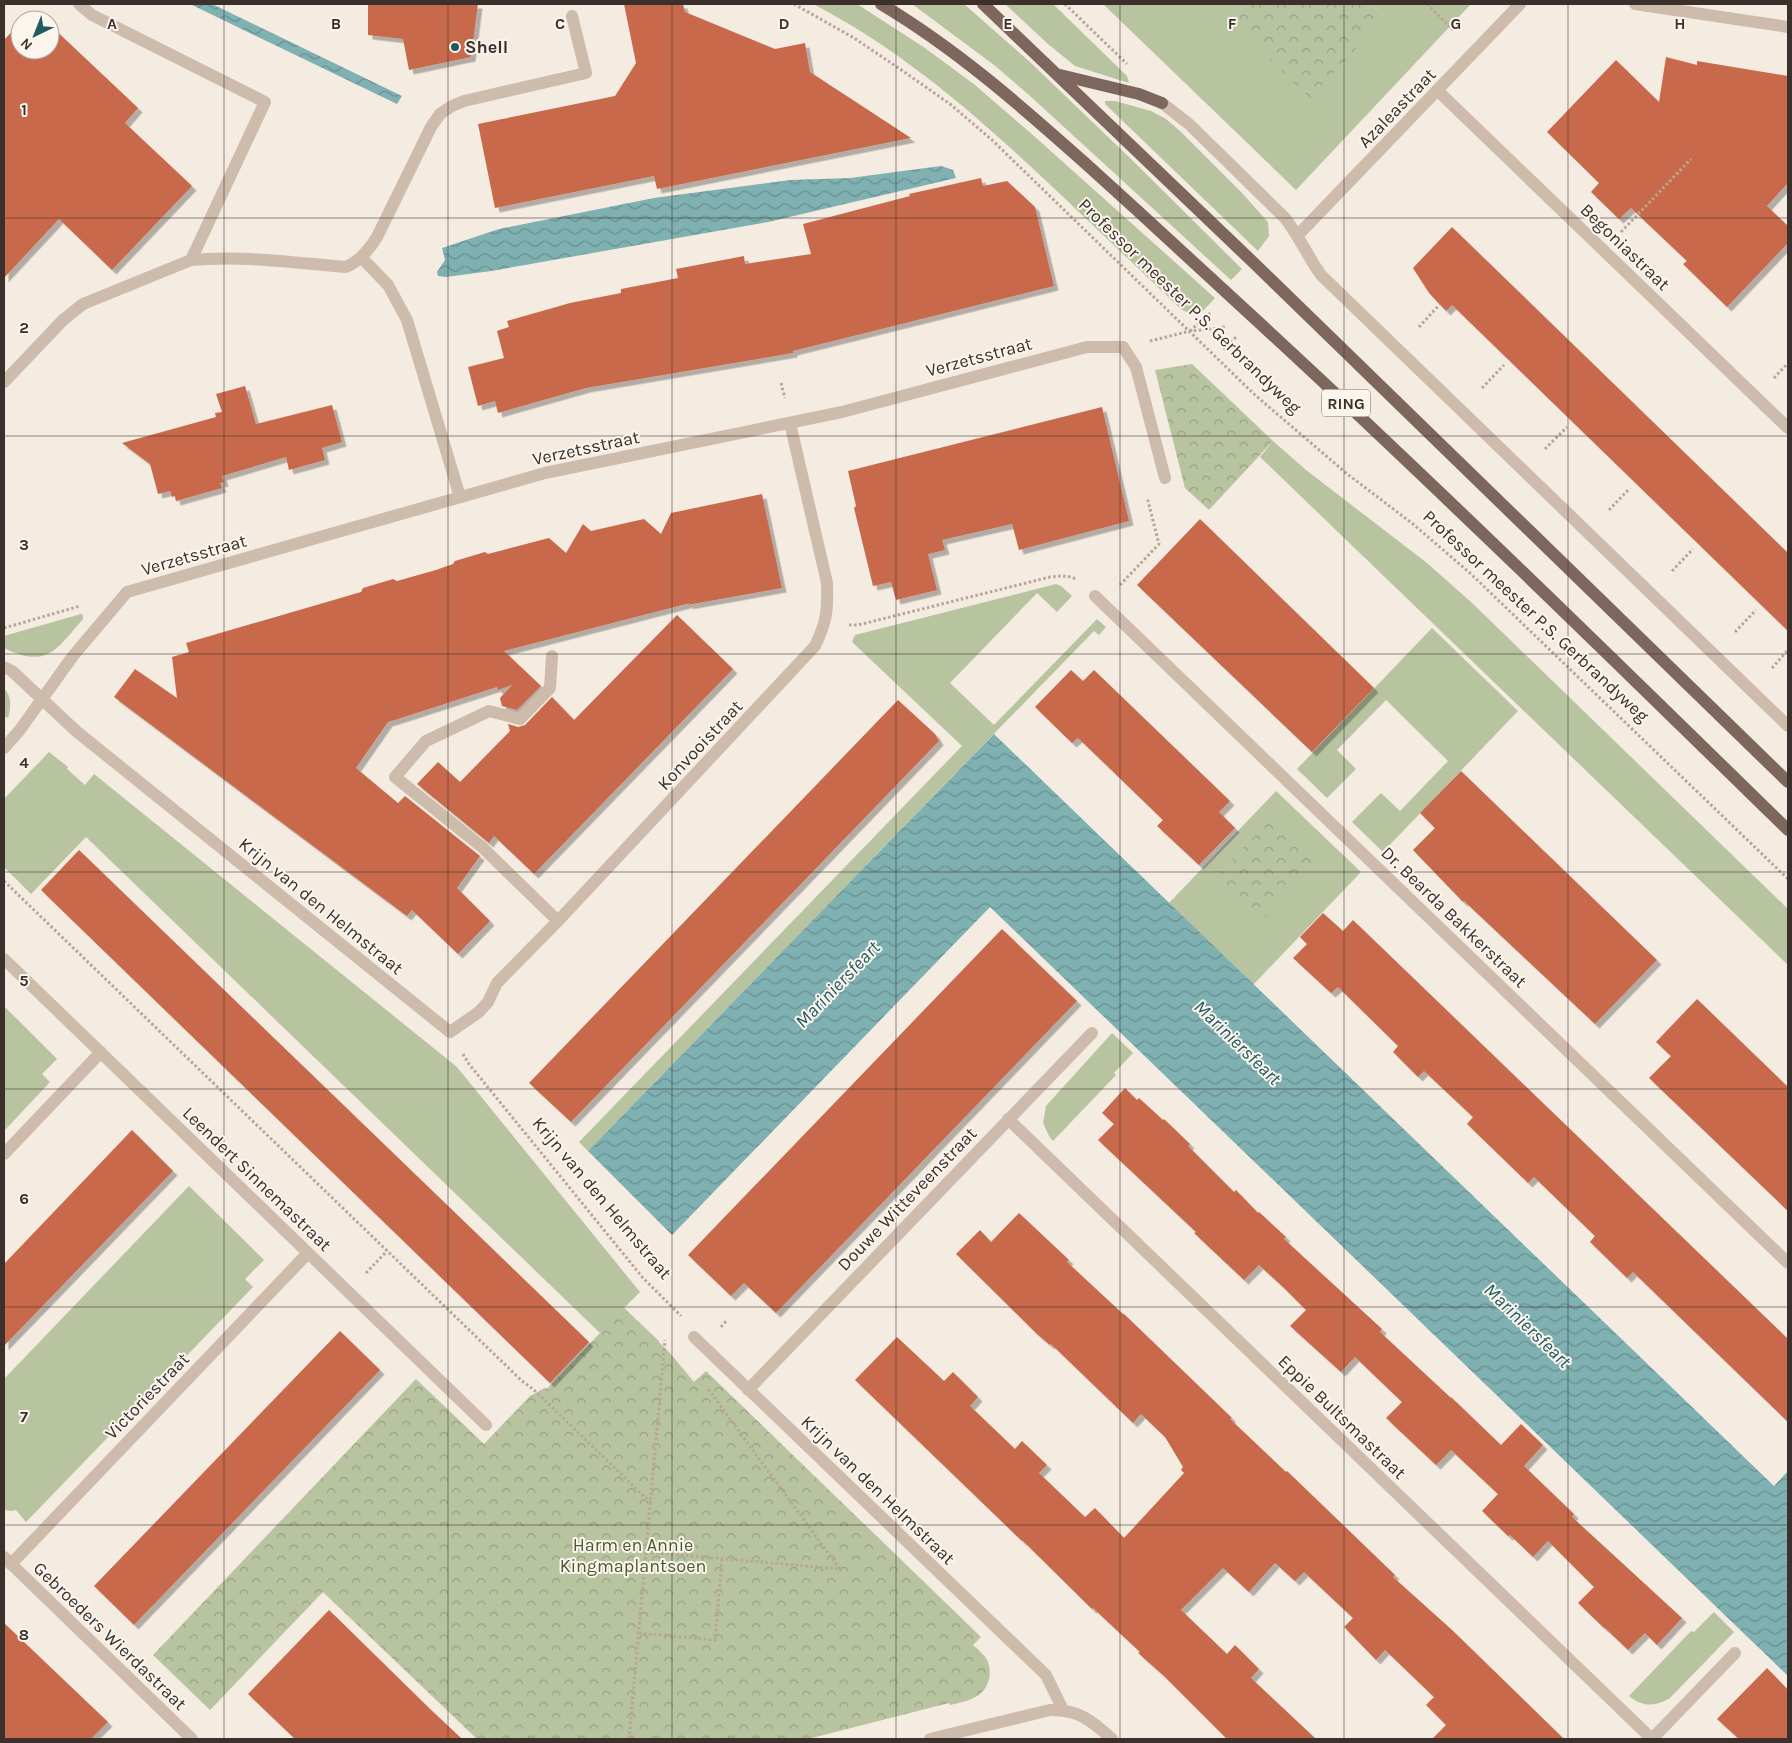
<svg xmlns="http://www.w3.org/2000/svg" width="1792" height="1743" viewBox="0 0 1792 1743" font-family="Karla,sans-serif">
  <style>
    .green { fill: #b8c4a0 }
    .forest { fill: url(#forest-crowns) }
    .water { fill: url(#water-waves) }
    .building { fill: #c8694b; filter: url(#shadow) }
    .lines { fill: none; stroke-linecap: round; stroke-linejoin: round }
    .path { stroke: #b9a596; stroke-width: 3; stroke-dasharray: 2.5 2.5; stroke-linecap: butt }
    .service { stroke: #cdbbac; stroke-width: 12 }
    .minor { stroke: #cdbbac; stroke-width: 12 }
    .tertiary { stroke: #cdbbac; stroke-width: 12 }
    .primary { stroke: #7d675c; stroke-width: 12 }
    .grid { fill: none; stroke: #3b302b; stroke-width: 1; stroke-opacity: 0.55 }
    .poi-dot { fill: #1f5a5e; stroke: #fbf5ee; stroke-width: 2 }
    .labels { text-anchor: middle; stroke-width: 4; stroke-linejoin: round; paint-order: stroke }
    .shield { fill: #fbf5ee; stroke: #756b66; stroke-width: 1 }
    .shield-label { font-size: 16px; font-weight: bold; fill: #3b302b }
    .poi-label { font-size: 18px; font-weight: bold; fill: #3b302b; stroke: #fbf5ee; text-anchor: start }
    .street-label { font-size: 18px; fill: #3b302b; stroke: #fbf5ee }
    .park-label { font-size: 18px; fill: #4a5a2e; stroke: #fbf5ee }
    .water-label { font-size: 19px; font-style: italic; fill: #1f5a5e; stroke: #fbf5ee }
    .grid-label { font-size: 16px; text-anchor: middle; font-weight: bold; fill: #3b302b; stroke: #fbf5ee; stroke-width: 4; stroke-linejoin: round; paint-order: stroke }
  </style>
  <defs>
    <pattern id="forest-crowns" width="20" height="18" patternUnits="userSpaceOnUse" patternTransform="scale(1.25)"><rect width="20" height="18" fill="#b8c4a0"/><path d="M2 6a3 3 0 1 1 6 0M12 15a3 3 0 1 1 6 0" fill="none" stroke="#97a083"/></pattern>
    <pattern id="water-waves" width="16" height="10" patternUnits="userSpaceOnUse" patternTransform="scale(1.25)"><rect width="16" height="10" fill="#7fb0b2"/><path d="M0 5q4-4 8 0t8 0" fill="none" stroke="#699091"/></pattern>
    <filter id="shadow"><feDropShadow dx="4.5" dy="4.5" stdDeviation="0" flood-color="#0004"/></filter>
  </defs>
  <rect width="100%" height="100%" fill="#f4ebe1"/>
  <!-- green -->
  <path class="green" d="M 813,4 L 857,4 L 925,48 L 975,85 L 1034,136 L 1215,298 L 1202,312 L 1189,313 L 1182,310 C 1141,271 1100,232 1059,193 C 984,122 906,52 813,4 Z
    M 912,4 L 964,4 L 1031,63 L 1131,159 L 1242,269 L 1231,280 L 1029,95 L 994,65 Z
    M 1005,4 L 1053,4 L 1127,76 L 1129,83 L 1075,66 L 1048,44 Z
    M 1103,4 L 1245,4 L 1229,21 L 1385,18 L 1370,4 L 1471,4 L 1296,190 Z
    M 1105,101 L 1115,101 L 1151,111 L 1166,119 L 1180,131 L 1241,192 L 1268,222 L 1269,236 L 1258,251 L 1105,104 Z
    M 1273,441 L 1306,470 L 1427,563 L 1471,602 L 1788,909 L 1788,965 L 1260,457 Z
    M 1056,584 L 1061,586 L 1072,596 L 1057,612 L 1037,593 L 950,683 L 994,725 L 1097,619 L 1106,627 L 1099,635 L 1094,631 L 588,1151 L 579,1142 L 962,746 L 852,642 L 855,635 Z
    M 81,614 L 83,615 L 83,619 C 56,650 47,669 4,648 L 4,636 Z
    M 1432,628 L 1518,711 L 1383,852 L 1352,822 L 1381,793 L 1400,811 L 1448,761 L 1386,700 L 1337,750 L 1356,769 L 1327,798 L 1297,769 Z
    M 4,688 C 12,697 11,707 8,718 L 4,716 Z
    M 49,752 L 68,767 L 67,769 L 85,785 L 94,774 L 457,1067 L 640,1292 L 624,1308 L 659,1341 L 646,1488 L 545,1388 L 547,1389 L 600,1333 L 86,837 L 31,894 L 4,867 L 4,799 Z
    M 1276,791 L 1361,872 L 1253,985 L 1169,903 Z
    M 4,1006 L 57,1059 L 42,1074 L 50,1082 L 4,1131 Z
    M 1112,1033 L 1133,1053 L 1114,1073 L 1116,1075 L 1053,1141 L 1049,1136 L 1043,1123 L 1046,1106 Z
    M 189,1186 L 264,1260 L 245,1279 L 253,1287 L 28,1520 L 26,1522 L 16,1510 L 11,1511 L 4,1510 L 4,1379 Z
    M 1714,1612 L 1734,1632 L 1670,1698 C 1656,1707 1642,1707 1629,1696 L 1691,1631 L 1694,1632 Z"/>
  <!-- forest -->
  <path class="forest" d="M 1245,4 L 1370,4 L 1385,18 L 1310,98 L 1229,21 Z
    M 1192,364 L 1273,441 L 1209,510 L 1185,488 L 1155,370 Z
    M 1270,820 L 1316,864 L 1258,925 L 1212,881 Z
    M 624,1308 L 670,1353 L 694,1382 L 706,1371 L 981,1637 L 973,1645 C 978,1650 984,1654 987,1660 C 993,1672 989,1689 977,1696 C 969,1701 959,1703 950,1705 L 949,1703 L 808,1739 L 477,1739 L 323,1592 L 210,1710 L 153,1655 L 416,1379 L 484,1444 L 530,1396 L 545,1388 L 547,1389 Z"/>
  <!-- water -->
  <path class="water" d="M 190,4 L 212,4 L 402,96 L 397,104 Z
    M 941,166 L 953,170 L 956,178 L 768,222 L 491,271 L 446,277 L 438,276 L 437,272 L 445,260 L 442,248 L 499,229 L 654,198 L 790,180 L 850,178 Z
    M 994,734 L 1774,1486 L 1788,1471 L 1788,1676 L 990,907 L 672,1235 L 588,1151 Z"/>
  <!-- building -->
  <path class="building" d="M 368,4 L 478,4 L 471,57 L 409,70 L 403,39 L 368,35 Z
    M 624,4 L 683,4 L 685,12 L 775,49 L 805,43 L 810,72 L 911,138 L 657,189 L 654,176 L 495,208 L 478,124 L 615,96 L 636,63 Z
    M 20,23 L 20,50 L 50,50 L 50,25 L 138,108 L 125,123 L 192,186 L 112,270 L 59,219 L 4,278 L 4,40 Z
    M 1666,57 L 1697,65 L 1697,61 L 1788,76 L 1788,183 L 1767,206 L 1788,226 L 1788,243 L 1727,307 L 1683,264 L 1687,261 L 1631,208 L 1619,219 L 1591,192 L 1599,183 L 1547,132 L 1616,60 L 1659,102 Z
    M 981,178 L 983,186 L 1007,181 L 1035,207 L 1054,286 L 793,351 L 793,353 L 586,388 L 498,413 L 495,401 L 478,406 L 468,367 L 504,358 L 497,331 L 509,327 L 507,321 L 570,303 L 621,293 L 621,289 L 678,278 L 676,269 L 744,256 L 745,264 L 811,254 L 803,224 L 910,196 L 909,194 Z
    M 1452,227 L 1788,553 L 1788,631 L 1452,305 L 1446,311 L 1429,293 L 1413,268 Z
    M 245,386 L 256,424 L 332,405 L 342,442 L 322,448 L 325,460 L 289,470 L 286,457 L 222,476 L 224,482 L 220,483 L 222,488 L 176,501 L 175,496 L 172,497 L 170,491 L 158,494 L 150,464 L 122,443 L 216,417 L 215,413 L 222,412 L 216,394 Z
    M 1102,407 L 1129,521 L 1019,550 L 1012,524 L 942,540 L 945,550 L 928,554 L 937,590 L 896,600 L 891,582 L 873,586 L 854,508 L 856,506 L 848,471 Z
    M 762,494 L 782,588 L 687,605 L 690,603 L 504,651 L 541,686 L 517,710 L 502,706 L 500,698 L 512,685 L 498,690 L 497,687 L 395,720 L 388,722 L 356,768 L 398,803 L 405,796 L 480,856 L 457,888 L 490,921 L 458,954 L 412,910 L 407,916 L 114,697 L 135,669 L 177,698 L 172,657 L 189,652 L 186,643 L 361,592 L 363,588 L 393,579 L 397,581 L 436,570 L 453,564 L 455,561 L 485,552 L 488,554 L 549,538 L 566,553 L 583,524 L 591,531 L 644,519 L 661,534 L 671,513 Z
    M 1200,519 L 1374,688 L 1312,752 L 1137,585 Z
    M 677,615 L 733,669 L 534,874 L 494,836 L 489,843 L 417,784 L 438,762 L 460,782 L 510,731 L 508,724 L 518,727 L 525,725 L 552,697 L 574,720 Z
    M 1071,670 L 1083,681 L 1094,670 L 1230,801 L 1219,812 L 1235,828 L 1199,865 L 1157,826 L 1163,820 L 1102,761 L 1078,738 L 1072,743 L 1035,707 Z
    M 898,700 L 935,734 L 939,741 L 571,1122 L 529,1083 Z
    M 1461,771 L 1657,960 L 1595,1024 L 1464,901 L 1463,902 L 1413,850 L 1435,828 L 1420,813 Z
    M 79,850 L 589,1342 L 550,1383 L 41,890 Z
    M 1323,913 L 1343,931 L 1353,920 L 1788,1339 L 1788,1422 L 1633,1272 L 1627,1278 L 1590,1242 L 1595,1236 L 1534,1177 L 1528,1183 L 1467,1124 L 1473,1117 L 1424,1071 L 1418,1077 L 1393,1052 L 1398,1046 L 1338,987 L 1331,993 L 1293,958 L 1307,944 L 1300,937 Z
    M 1002,929 L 1077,1001 L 776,1313 L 744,1283 L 731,1296 L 688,1255 Z
    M 1697,999 L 1788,1087 L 1788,1211 L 1649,1078 L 1671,1056 L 1656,1042 Z
    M 1125,1088 L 1137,1100 L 1139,1098 L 1163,1120 L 1164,1119 L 1190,1144 L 1188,1146 L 1234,1192 L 1236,1190 L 1258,1213 L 1259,1212 L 1286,1237 L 1284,1239 L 1382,1329 L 1380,1332 L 1451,1398 L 1451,1397 L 1501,1445 L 1521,1424 L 1543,1445 L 1524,1466 L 1574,1514 L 1572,1517 L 1682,1618 L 1657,1645 L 1645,1633 L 1628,1650 L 1605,1628 L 1604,1628 L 1578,1603 L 1594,1587 L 1548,1541 L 1533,1557 L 1510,1535 L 1508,1536 L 1482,1511 L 1498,1494 L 1451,1450 L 1436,1465 L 1386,1418 L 1402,1402 L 1355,1357 L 1341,1372 L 1290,1326 L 1306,1310 L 1284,1288 L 1259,1265 L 1244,1280 L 1194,1233 L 1196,1232 L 1098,1140 L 1114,1124 L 1102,1113 Z
    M 132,1130 L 173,1171 L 4,1346 L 4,1264 Z
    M 1019,1213 L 1069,1260 L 1067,1262 L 1123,1314 L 1124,1314 L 1232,1418 L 1230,1419 L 1286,1472 L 1287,1471 L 1395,1575 L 1393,1577 L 1452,1630 L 1564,1739 L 1432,1739 L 1446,1725 L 1426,1705 L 1434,1697 L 1385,1650 L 1376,1660 L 1344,1627 L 1353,1618 L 1304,1572 L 1295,1581 L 1275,1563 L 1249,1592 L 1223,1568 L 1181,1610 L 1227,1654 L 1235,1645 L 1259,1669 L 1251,1678 L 1316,1739 L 1227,1739 L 1164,1676 L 1138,1653 L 1140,1652 L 1093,1608 L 1092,1609 L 1022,1540 L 1022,1541 L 855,1380 L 897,1337 L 944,1381 L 953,1372 L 978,1397 L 970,1406 L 1015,1449 L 1022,1441 L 1047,1465 L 1039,1473 L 1085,1517 L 1095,1508 L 1124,1538 L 1184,1473 L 1181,1470 L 1183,1467 L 1165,1437 L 1141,1414 L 1133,1423 L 1051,1344 L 1050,1345 L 1037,1334 L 956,1254 L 980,1230 L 991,1242 Z
    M 340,1331 L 380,1370 L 134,1625 L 94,1586 Z
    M 329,1610 L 430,1709 L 462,1739 L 295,1739 L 248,1694 Z
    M 4,1623 L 108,1722 L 91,1739 L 4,1739 Z
    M 1767,1668 L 1788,1690 L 1788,1739 L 1739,1739 L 1717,1719 Z"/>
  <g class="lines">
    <!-- path -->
    <path class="path" d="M 794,4 L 854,38 L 900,69 L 950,104 L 992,140 L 1255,395 L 1346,473 L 1413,524 L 1471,574 L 1788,879
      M 1065,4 L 1127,64
      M 1427,4 L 1453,30
      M 1621,232 L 1691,159
      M 1419,327 L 1440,304
      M 1190,331 L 1210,313
      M 1150,341 L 1190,331 L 1223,328 L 1224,326
      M 1224,350 L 1236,337
      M 1774,378 L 1788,363
      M 781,383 L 785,398
      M 1482,388 L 1504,365
      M 1545,449 L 1567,427
      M 1609,510 L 1630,488
      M 1672,571 L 1693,549
      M 1120,585 L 1159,544 L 1147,497
      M 849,625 L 858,625 L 1050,577 C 1059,576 1067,575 1076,579
      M 4,628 L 80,606
      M 1735,632 L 1756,610
      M 1772,668 L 1788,650
      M 4,881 L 522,1381 L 533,1389 L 651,1503
      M 463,1054 L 469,1064 L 643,1278 L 681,1316
      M 366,1273 L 387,1251
      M 721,1327 L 727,1320
      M 646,1552 L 840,1569 L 708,1389
      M 639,1633 L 715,1640 L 722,1559
      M 629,1739 L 665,1340"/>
    <!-- service -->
    <path class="service" d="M 79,4 L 92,15 L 265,102 L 191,260
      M 361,257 L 388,285 L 407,320 L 460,497
      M 1123,347 L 1136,367 L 1165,478
      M 4,382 L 63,320 L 83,304 L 191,260 C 242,255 295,263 346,267 C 360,261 369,250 377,237 L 431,127 L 440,114 L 452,106 L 464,101 L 586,73 L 572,16
      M 552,656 L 550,688 L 520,719 L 489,711 L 426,741 L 395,777 L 482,847 L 558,921"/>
    <!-- minor -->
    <path class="minor" d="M 1635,4 L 1788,27
      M 1438,91 L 1788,428
      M 1162,103 L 1189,124 L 1285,218 C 1299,236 1308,257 1321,275 L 1788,726
      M 1298,235 L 1520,4
      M 1095,596 L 1788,1263
      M 4,667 L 12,671 L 76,731 L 450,1032 L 479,1012 L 488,1002 L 497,983 L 558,921 L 815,646 C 827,621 828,610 827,583 L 790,423
      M 4,748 L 19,731 L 73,656 L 127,592 L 545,473 L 842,412 L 1087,347 L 1123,347
      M 4,959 L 486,1425
      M 1008,1119 L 1652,1739
      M 4,1154 L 101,1052
      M 694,1337 L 1046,1675 L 1063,1710
      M 748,1390 L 1092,1033
      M 11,1564 L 308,1253
      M 1652,1739 L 1735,1653"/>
    <!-- tertiary -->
    <path class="tertiary" d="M 4,1557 L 192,1739
      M 930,1739 L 1050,1710 C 1078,1709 1092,1721 1112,1739"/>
    <!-- primary -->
    <path class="primary" d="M 881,4 C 955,48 1020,105 1085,163 C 1137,210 1188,257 1240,305 C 1426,476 1607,653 1788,830
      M 983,4 L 1257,266 L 1788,782
      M 1060,75 L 1139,94 L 1162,103"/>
  </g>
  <!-- grid -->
  <path class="grid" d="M 224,4 L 224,1739M 448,4 L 448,1739M 672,4 L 672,1739M 896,4 L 896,1739M 1120,4 L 1120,1739M 1344,4 L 1344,1739M 1568,4 L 1568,1739M 4,218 L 1788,218M 4,436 L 1788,436M 4,654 L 1788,654M 4,872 L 1788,872M 4,1089 L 1788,1089M 4,1307 L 1788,1307M 4,1525 L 1788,1525"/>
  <!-- markers -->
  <circle class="poi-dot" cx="455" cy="47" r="5"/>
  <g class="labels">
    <!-- shield labels -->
    <rect class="shield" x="1322" y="389.5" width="48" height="27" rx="4"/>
    <g class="shield-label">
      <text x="1346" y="409">RING</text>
    </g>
    <!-- poi labels -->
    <g class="poi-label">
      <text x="465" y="53">Shell</text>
    </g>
    <!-- street labels -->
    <g class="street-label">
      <text transform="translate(1397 108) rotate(-46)" y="6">Azaleastraat</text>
      <text transform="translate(1625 247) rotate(44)" y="6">Begoniastraat</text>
      <text transform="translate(1190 306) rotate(44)" y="6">Professor meester P.S. Gerbrandyweg</text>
      <text transform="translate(979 357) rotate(-15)" y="6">Verzetsstraat</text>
      <text transform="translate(586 448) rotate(-12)" y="6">Verzetsstraat</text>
      <text transform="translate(194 555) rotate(-16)" y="6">Verzetsstraat</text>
      <text transform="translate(1536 616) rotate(43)" y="6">Professor meester P.S. Gerbrandyweg</text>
      <text transform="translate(700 745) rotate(-47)" y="6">Konvooistraat</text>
      <text transform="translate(321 906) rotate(39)" y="6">Krijn van den Helmstraat</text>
      <text transform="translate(1454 917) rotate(44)" y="6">Dr. Bearda Bakkerstraat</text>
      <text transform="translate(257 1179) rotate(44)" y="6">Leendert Sinnemastraat</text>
      <text transform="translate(602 1198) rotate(50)" y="6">Krijn van den Helmstraat</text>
      <text transform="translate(907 1199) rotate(-46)" y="6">Douwe Witteveenstraat</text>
      <text transform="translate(147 1396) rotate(-46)" y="6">Victoriestraat</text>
      <text transform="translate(1342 1417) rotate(44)" y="6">Eppie Bultsmastraat</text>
      <text transform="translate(878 1490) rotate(44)" y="6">Krijn van den Helmstraat</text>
      <text transform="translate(110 1636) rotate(44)" y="6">Gebroeders Wierdastraat</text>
    </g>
    <!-- park labels -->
    <g class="park-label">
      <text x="633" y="1551">Harm en Annie<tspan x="633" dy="21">Kingmaplantsoen</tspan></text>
    </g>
    <!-- water labels -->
    <g class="water-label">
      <text transform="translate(837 984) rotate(-46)" y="7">Mariniersfeart</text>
      <text transform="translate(1238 1042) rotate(44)" y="7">Mariniersfeart</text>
      <text transform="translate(1528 1325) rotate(44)" y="7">Mariniersfeart</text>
    </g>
  </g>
  <g class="grid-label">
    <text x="112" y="29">A</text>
    <text x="336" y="29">B</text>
    <text x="560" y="29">C</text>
    <text x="784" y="29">D</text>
    <text x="1008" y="29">E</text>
    <text x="1232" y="29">F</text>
    <text x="1456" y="29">G</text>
    <text x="1680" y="29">H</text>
    <text x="24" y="115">1</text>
    <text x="24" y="333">2</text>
    <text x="24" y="550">3</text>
    <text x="24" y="768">4</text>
    <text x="24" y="986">5</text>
    <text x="24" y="1204">6</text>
    <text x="24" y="1422">7</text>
    <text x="24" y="1640">8</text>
  </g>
  <!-- border -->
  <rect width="1792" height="1743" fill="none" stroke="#3b302b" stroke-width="10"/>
  <!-- north arrow -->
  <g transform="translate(35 35) rotate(223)"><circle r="24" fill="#fbf5ee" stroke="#aea6a0"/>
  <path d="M0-4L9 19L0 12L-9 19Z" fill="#1f5a5e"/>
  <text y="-8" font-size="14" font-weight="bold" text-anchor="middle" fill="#3b302b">N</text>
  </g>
</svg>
